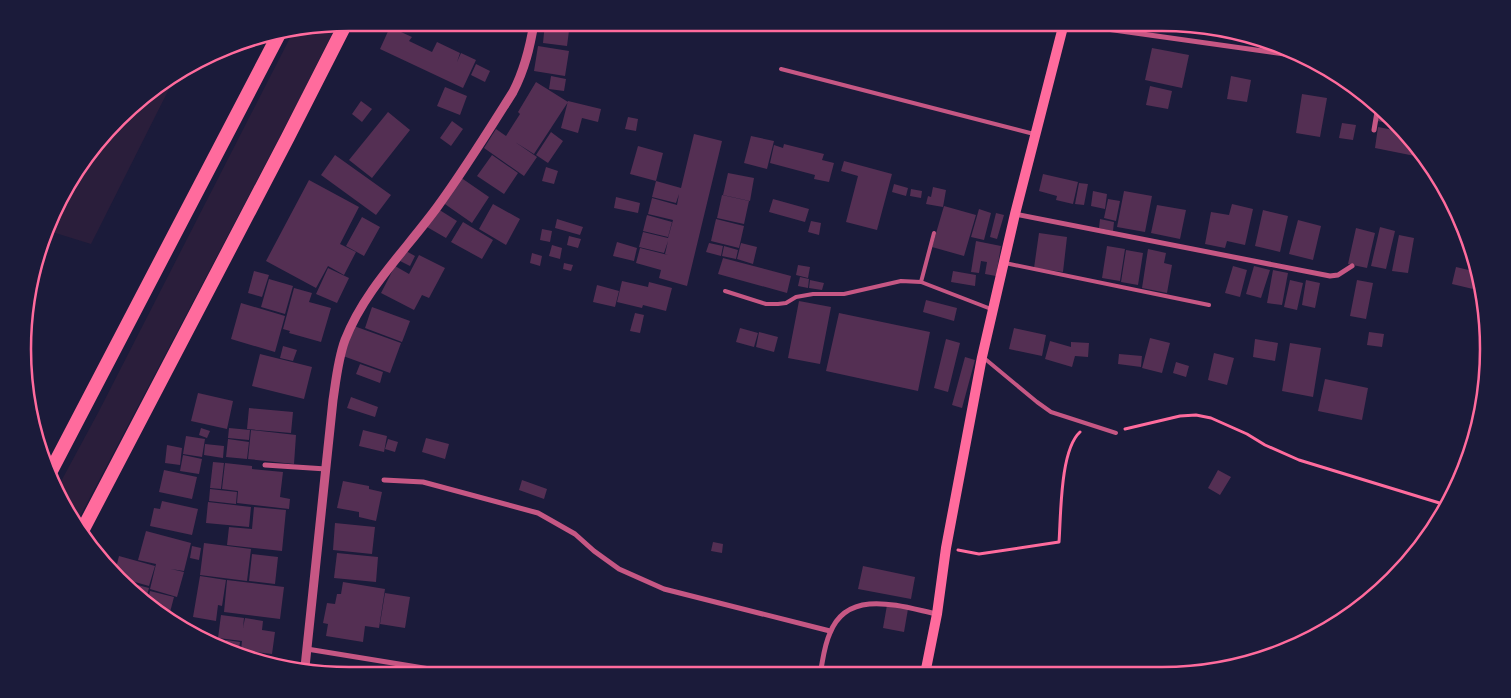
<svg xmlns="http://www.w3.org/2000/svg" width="1511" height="698" viewBox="0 0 1511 698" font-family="Arial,sans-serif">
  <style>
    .green { fill: #2a1e3b }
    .building { fill: #542f53 }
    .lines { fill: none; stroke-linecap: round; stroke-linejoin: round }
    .path { stroke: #ff6b9d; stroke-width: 3 }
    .service { stroke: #c65784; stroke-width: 4 }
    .minor { stroke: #c65784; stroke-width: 5 }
    .tertiary { stroke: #c65784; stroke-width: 9 }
    .secondary { stroke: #ff6b9d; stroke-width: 10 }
    .motorway { stroke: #ff6b9d; stroke-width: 14 }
    .rim { fill: none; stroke: #ff6b9d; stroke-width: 2.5 }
  </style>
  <rect width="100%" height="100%" fill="#1b1b3a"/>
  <!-- green -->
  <path class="green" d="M 337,24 L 296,106 L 76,524 L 66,512 L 58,487 L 99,411 L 293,32 Z
    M 173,81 L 91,244 L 49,231 L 66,186 L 134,103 Z"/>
  <!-- building -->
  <path class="building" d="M 438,23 L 467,23 L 466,29 L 438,24 Z
    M 545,23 L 570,23 L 567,46 L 543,43 Z
    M 390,27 L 412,37 L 409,41 L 432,52 L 437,42 L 460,53 L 457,62 L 461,53 L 476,60 L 463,88 L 380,49 Z
    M 538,46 L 569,51 L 565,76 L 534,71 Z
    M 1152,48 L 1189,55 L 1182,88 L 1145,80 Z
    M 476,64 L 490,71 L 485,82 L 471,75 Z
    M 551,76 L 566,79 L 564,91 L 549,89 Z
    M 1231,76 L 1251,80 L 1247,102 L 1227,99 Z
    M 536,82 L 568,102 L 534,154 L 515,142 L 537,157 L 524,176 L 484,148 L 496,129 L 506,136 L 520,114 L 518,112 Z
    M 1150,86 L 1172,91 L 1168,109 L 1146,105 Z
    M 445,87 L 467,96 L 460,115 L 437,106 Z
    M 1302,94 L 1327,98 L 1320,137 L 1296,133 Z
    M 361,101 L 372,109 L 362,122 L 352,114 Z
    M 568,101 L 601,109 L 598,122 L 582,118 L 578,133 L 561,128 Z
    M 1380,107 L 1393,118 L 1399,125 L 1377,121 Z
    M 388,112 L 410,130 L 372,178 L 349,160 Z
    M 628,117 L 638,119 L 636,131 L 625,129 Z
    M 452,121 L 463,129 L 451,146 L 440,138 Z
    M 1342,123 L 1356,125 L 1353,140 L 1339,138 Z
    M 1378,127 L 1404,132 L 1417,148 L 1415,156 L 1375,148 Z
    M 551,132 L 563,141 L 548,163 L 536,155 Z
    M 694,134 L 722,141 L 687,286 L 659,278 L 661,270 L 636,263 L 640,248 L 668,255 L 665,254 L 668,241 L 664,253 L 639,247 L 643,232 L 668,238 L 673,220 L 648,214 L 652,198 L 677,205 L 679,194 L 676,203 L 652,197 L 656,181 L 681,188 Z
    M 751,136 L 774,141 L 767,169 L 744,163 Z
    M 784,144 L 824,154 L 822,160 L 834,163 L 829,182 L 814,179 L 815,175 L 770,163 L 774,145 L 783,148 Z
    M 638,146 L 663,153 L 656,181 L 630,174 Z
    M 335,155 L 391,195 L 376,215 L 321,175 Z
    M 492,155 L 518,173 L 504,194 L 477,176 Z
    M 844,161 L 892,174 L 877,230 L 846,222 L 858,176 L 841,171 Z
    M 546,167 L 558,171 L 554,184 L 542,181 Z
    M 728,173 L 754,178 L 750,201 L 723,195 Z
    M 1043,174 L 1078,182 L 1073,204 L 1056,200 L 1057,196 L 1039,191 Z
    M 460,177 L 489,197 L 472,223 L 442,202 Z
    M 309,180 L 359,207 L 340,244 L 356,252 L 344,275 L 328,266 L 316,288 L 266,261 Z
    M 1079,183 L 1088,184 L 1084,205 L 1075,204 Z
    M 894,184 L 908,188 L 906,196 L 892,192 Z
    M 933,187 L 946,190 L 943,207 L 926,204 L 928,196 L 931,197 Z
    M 911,189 L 922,191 L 921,198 L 910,196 Z
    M 1093,191 L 1107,194 L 1105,209 L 1091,206 Z
    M 1124,191 L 1152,196 L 1145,232 L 1117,227 Z
    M 722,195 L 749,201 L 744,224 L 717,218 Z
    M 616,197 L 640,203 L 638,213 L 614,208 Z
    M 773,199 L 809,209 L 805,222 L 769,212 Z
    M 1108,199 L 1120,201 L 1116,221 L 1104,218 Z
    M 493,204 L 520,219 L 506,245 L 479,229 Z
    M 1232,204 L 1253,209 L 1245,245 L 1227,241 L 1225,248 L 1205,244 L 1211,212 L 1229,215 Z
    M 1157,205 L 1186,210 L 1180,239 L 1151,233 Z
    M 944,206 L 976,215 L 964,256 L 932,247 Z
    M 438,209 L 457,221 L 446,238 L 427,227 Z
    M 979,209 L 991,213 L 984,240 L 971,237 Z
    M 1263,210 L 1288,216 L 1280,252 L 1255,246 Z
    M 996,213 L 1004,215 L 997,239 L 990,237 Z
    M 647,215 L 672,222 L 668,237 L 643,231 Z
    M 362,217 L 380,227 L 364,256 L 346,246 Z
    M 557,219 L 583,227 L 580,235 L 555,228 Z
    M 716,219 L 744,226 L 739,248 L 711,241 Z
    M 1100,219 L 1114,222 L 1113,231 L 1099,228 Z
    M 1298,220 L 1321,226 L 1313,260 L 1289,254 Z
    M 811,221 L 821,223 L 819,235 L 808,232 Z
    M 463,222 L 493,240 L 482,259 L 451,242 Z
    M 1380,227 L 1395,231 L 1386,269 L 1371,266 Z
    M 1356,228 L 1375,233 L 1367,268 L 1348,264 Z
    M 542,229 L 552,231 L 550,242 L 540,240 Z
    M 1039,233 L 1067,237 L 1063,272 L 1034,268 Z
    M 1399,235 L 1414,238 L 1408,273 L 1392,271 Z
    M 569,236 L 581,239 L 578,248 L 567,245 Z
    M 976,241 L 1001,246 L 996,276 L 985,274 L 987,262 L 981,261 L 979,273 L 971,272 Z
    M 617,242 L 637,248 L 634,261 L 613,256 Z
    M 709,243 L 723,246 L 721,256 L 706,252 Z
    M 741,243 L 757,247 L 753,264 L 737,259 Z
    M 552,245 L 562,248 L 560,259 L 549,256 Z
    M 724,246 L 738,250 L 736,259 L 722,256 Z
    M 1107,246 L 1125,249 L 1120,281 L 1102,278 Z
    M 1148,249 L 1166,253 L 1164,263 L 1172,265 L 1167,293 L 1142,288 Z
    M 1126,250 L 1143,253 L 1138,285 L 1121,282 Z
    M 406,251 L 415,256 L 410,266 L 400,261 Z
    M 532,253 L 542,256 L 540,266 L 530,263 Z
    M 419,255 L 445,268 L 429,298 L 422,295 L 414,310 L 381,293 L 395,266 L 409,274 Z
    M 723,258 L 791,276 L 787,293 L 718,274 Z
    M 564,263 L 573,265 L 571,271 L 563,269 Z
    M 798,265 L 810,267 L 808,278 L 796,275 Z
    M 1233,266 L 1247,270 L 1240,297 L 1225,293 Z
    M 1254,266 L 1270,270 L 1261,298 L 1246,294 Z
    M 1456,267 L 1477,272 L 1473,289 L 1452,284 Z
    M 328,268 L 349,278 L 337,303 L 316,294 Z
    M 1273,270 L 1288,273 L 1282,305 L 1267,303 Z
    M 254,271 L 269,275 L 262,297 L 248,293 Z
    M 953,271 L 976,275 L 975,286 L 951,282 Z
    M 800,277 L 809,279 L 808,288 L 798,286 Z
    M 269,279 L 293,286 L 285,314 L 261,307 Z
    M 810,280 L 824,283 L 822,290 L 809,288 Z
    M 1290,280 L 1303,283 L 1297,310 L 1284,307 Z
    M 1306,280 L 1320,283 L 1315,308 L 1302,305 Z
    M 1357,280 L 1373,283 L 1366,319 L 1350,316 Z
    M 622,281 L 648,287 L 649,282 L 672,288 L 666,311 L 643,305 L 642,308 L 617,302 Z
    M 597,285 L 619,291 L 615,307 L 593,302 Z
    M 294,288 L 312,293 L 309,302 L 331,308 L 321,342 L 289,333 L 290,331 L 283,329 Z
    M 926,300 L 957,308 L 954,321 L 923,312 Z
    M 799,301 L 831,307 L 820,364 L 788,358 Z
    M 241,303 L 285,316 L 275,352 L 231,339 Z
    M 372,307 L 410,321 L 402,342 L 365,328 Z
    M 635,313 L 644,315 L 640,333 L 630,331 Z
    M 839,313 L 930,332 L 918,391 L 826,371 Z
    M 354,326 L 401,343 L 390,373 L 343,356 Z
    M 740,328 L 758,333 L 754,347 L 736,342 Z
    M 1014,328 L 1046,335 L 1042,356 L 1009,349 Z
    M 759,332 L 778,337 L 774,352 L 756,347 Z
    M 1369,332 L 1384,334 L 1382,347 L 1367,345 Z
    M 1150,338 L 1170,343 L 1162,373 L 1142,368 Z
    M 946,339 L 960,343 L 948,392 L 934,388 Z
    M 1255,339 L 1278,343 L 1275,361 L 1253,357 Z
    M 1050,341 L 1071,347 L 1071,342 L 1089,343 L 1088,357 L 1075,356 L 1072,367 L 1045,359 Z
    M 1290,343 L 1321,348 L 1313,397 L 1282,391 Z
    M 283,346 L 297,350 L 293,361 L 280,358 Z
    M 1214,353 L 1234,358 L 1227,385 L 1208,380 Z
    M 260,354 L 312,367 L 304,399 L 252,386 Z
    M 1119,354 L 1142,356 L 1141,367 L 1118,364 Z
    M 965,357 L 975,360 L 962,408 L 952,405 Z
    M 1176,362 L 1189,366 L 1186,377 L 1173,373 Z
    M 360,364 L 383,372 L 380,383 L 356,374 Z
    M 1325,379 L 1368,388 L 1362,420 L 1318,411 Z
    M 198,393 L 233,401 L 227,429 L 191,421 Z
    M 351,397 L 378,407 L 375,417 L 347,408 Z
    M 249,408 L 293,412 L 291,433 L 247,429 Z
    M 201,428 L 210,431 L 207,438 L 199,435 Z
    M 229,428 L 250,430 L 249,440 L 228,438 Z
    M 251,430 L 296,435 L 294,464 L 248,459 Z
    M 363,430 L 387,436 L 384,452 L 359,446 Z
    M 186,436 L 205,439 L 202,457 L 183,454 Z
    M 426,438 L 449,444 L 445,459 L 422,452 Z
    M 228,439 L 249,442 L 247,459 L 226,457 Z
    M 388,439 L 398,442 L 395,452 L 385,449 Z
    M 205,444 L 224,446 L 223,458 L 204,455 Z
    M 167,445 L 182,448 L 180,465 L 165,463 Z
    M 183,455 L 202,459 L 199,474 L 180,471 Z
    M 213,462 L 224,463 L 221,489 L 210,488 Z
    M 225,463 L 252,466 L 252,469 L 283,472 L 280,497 L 290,499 L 289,509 L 237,503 L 238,491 L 222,489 Z
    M 164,470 L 197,477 L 192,499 L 159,492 Z
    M 1218,470 L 1231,477 L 1220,495 L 1208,488 Z
    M 522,480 L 547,489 L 544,499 L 519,490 Z
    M 343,481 L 369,486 L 369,489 L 382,492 L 376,521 L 359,517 L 359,512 L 337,508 Z
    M 210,489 L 237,492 L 236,504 L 209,501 Z
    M 162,501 L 198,509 L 192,535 L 150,526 L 154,508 L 160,509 Z
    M 208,502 L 251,507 L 249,527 L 206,523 Z
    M 254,507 L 286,510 L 282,551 L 227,545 L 229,527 L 252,529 Z
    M 335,523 L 375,527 L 372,554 L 333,550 Z
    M 146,531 L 191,543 L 184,571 L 171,569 L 184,572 L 177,597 L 150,589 L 156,564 L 138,560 Z
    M 713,542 L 723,544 L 722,553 L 711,551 Z
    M 204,543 L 251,549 L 247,581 L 200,575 Z
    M 192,546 L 201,548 L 199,560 L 190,558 Z
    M 337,553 L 378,557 L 376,582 L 334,578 Z
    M 252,554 L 278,557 L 275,584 L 249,581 Z
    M 119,556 L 155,566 L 149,586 L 121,578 L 115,572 Z
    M 863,566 L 915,577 L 911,599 L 858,589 Z
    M 200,576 L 226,580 L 222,606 L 218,605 L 216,621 L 193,617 Z
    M 227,580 L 284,587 L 280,619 L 224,612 Z
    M 122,581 L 149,588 L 145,602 L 134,595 Z
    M 343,582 L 385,589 L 379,628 L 365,626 L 363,642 L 326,636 L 328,624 L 323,623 L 327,603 L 335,604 L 337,594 L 341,594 Z
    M 150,591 L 174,597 L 169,616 L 147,603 Z
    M 385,593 L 410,597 L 405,628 L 380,624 Z
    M 887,605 L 908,609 L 904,632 L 883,628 Z
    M 221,615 L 244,618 L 243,628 L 245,618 L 263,621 L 262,630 L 275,632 L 272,654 L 241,650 L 242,641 L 218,638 Z
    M 214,639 L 224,640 L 224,649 L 214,644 Z
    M 226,640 L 240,642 L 239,650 L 225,648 Z
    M 241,653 L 269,657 L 269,660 L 241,654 Z
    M 366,666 L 377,668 L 376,675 L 364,675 Z"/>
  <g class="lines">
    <!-- path -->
    <path class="path" d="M 1125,429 L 1180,416 L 1196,415 L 1211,418 L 1247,434 L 1265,445 L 1299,460 L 1446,505
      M 958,550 L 979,554 L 1059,542 C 1061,515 1060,450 1080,432"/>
    <!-- service -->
    <path class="service" d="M 781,69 L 1034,134
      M 1005,263 L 1209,305
      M 921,282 L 934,233
      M 725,291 L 766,304 L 778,304 L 786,303 L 796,297 L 813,294 L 844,294 L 901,281 L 921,282 L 991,309
      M 984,358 L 1037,402 L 1051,412 L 1116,433"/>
    <!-- minor -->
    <path class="minor" d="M 1064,23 L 1306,57
      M 1374,130 L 1378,106
      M 1015,214 L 1330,276 L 1338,275 L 1352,266
      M 265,465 L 326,469
      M 384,480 L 423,482 L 538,513 L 575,534 L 594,551 L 619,569 L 664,589 L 830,631
      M 195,633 L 195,631
      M 307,649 L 442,671 L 458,675
      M 820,674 C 823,660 824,646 830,633 C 848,587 902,607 937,614"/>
    <!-- tertiary -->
    <path class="tertiary" d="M 305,667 L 333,400 C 336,380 338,359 345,340 C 365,289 406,250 438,206 C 465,169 489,130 513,92 C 525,69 530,47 534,23"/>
    <!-- secondary -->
    <path class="secondary" d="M 925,674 L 937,614 L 946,548 L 982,357 L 1015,214 L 1064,23"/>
    <!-- motorway -->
    <path class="motorway" d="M 52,469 L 279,34
      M 82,531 L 288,137 L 346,23"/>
  </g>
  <!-- crop -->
  <path d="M0 0H1511V698H0ZM349 31H1162A318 318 0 0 1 1480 349V349A318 318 0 0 1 1162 667H349A318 318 0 0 1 31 349V349A318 318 0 0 1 349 31Z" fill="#1b1b3a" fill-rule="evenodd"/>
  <path class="rim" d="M349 31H1162A318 318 0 0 1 1480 349V349A318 318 0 0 1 1162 667H349A318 318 0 0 1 31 349V349A318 318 0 0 1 349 31Z"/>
</svg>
